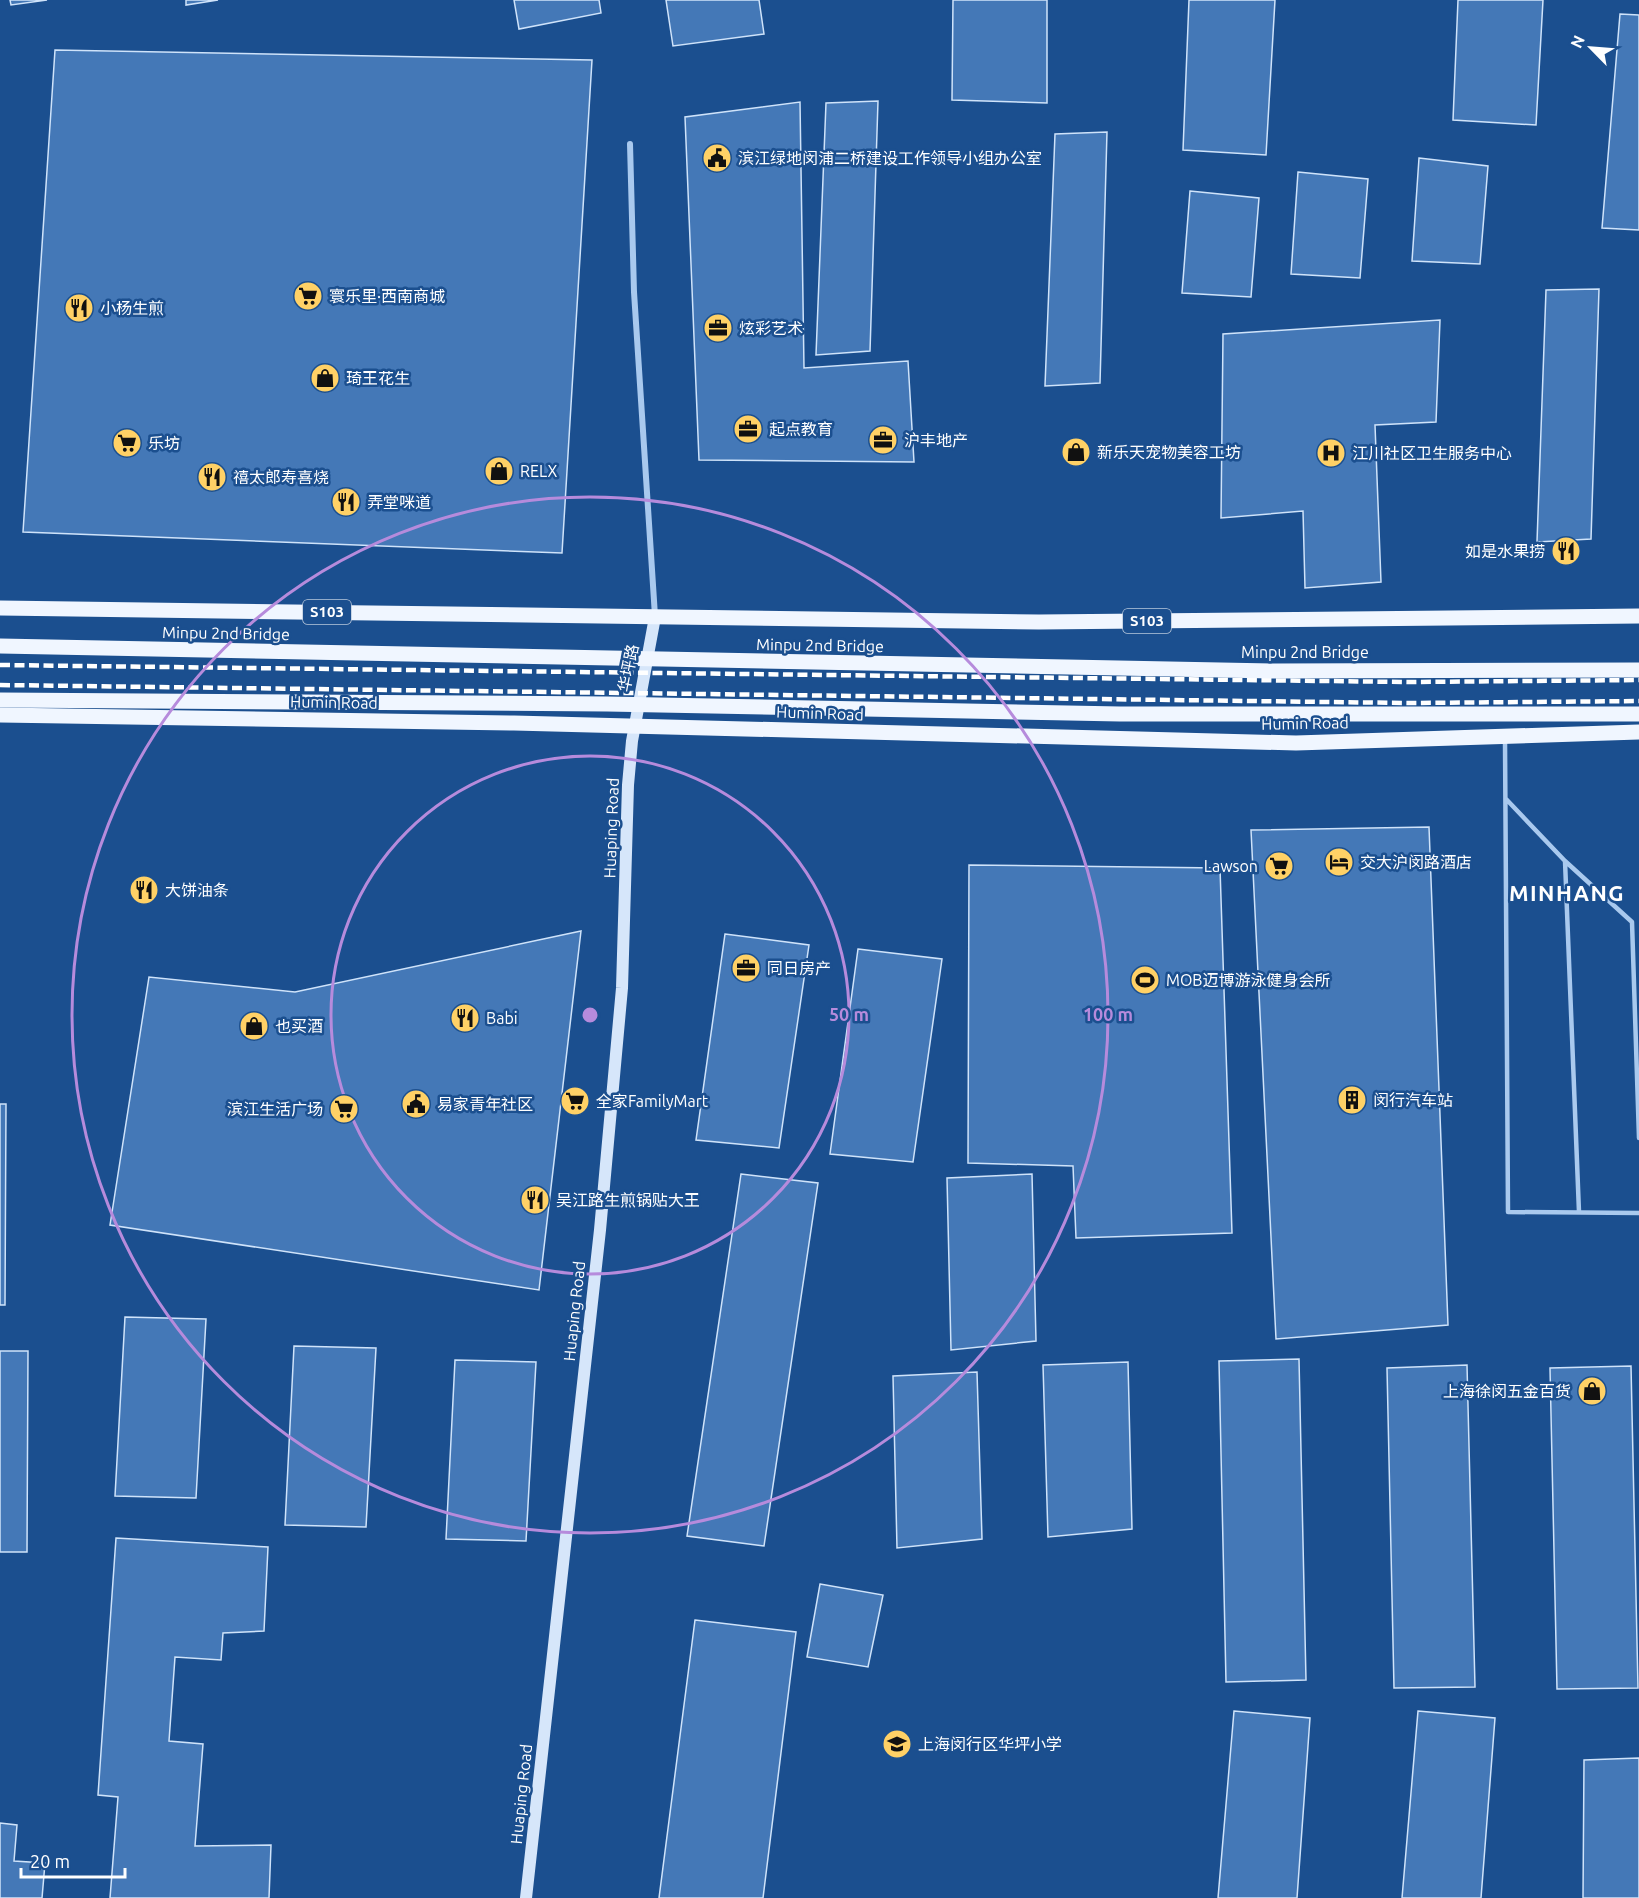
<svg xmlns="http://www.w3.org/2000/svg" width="1639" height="1898" viewBox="0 0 1639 1898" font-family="Ubuntu,'Noto Sans SC',sans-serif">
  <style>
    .building { fill: #4478b7; stroke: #cfe3fa; stroke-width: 1.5 }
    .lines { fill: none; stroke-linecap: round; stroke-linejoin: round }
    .lane { stroke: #a9c9ee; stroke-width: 4.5 }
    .street { stroke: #a9c9ee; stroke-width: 6 }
    .secondary { stroke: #d6e6fa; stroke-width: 12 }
    .primary { stroke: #f0f6ff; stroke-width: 15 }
    .rail { stroke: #fff; stroke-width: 4.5; stroke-dasharray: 10 4.5; stroke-linecap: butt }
    .primary-bridge { stroke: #f0f6ff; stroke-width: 15 }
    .ring { fill: none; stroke: #b68bdc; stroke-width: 3 }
    .labels { text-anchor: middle; stroke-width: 5; stroke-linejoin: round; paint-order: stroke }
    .shield { fill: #1b4f8f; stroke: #bbcadd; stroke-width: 1.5 }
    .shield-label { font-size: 15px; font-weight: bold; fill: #fff }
    .poi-label { font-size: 16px; fill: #fff; stroke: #1b4f8f; text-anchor: start }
    .street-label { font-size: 16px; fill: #fff; stroke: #1b4f8f }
    .district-label { font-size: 22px; font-weight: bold; letter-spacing: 1.5px; fill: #fff; stroke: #1b4f8f }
    .centre { fill: #b68bdc; stroke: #1b4f8f; stroke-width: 3 }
    .ring-label { font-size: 18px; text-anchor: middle; font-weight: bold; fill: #b68bdc; stroke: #1b4f8f; stroke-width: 5; stroke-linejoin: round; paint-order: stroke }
  </style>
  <rect width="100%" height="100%" fill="#1b4f8f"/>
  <!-- building -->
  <path class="building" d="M 10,0 L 47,0 L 11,5 Z
    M 186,0 L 218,0 L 186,5 Z
    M 514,0 L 599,0 L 601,13 L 519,29 Z
    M 666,0 L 759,0 L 764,34 L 673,46 Z
    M 953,0 L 1047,0 L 1047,103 L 952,100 Z
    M 1189,0 L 1275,0 L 1266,155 L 1183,150 Z
    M 1458,0 L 1543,0 L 1536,125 L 1453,120 Z
    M 1620,14 L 1639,15 L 1639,230 L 1602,228 Z
    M 55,50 L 592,60 L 562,553 L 23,532 Z
    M 878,101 L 870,351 L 816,355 L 826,103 Z
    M 800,102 L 804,368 L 908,361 L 914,462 L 699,460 L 685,117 Z
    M 1107,132 L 1100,383 L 1045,386 L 1055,134 Z
    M 1419,158 L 1488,166 L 1480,264 L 1412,261 Z
    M 1298,172 L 1368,179 L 1360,278 L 1291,274 Z
    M 1190,191 L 1259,198 L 1251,297 L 1182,293 Z
    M 1599,289 L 1591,539 L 1537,542 L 1546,290 Z
    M 1440,320 L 1436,422 L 1375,425 L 1381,582 L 1305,588 L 1303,511 L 1221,518 L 1223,334 Z
    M 1429,827 L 1448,1325 L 1276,1339 L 1251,830 Z
    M 969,865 L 1220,868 L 1232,1233 L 1076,1238 L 1073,1166 L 968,1163 Z
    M 581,931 L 539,1290 L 110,1225 L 149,977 L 295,992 Z
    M 725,934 L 809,945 L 779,1148 L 696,1140 Z
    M 858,949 L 942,959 L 913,1162 L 830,1154 Z
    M 0,1104 L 6,1104 L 5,1305 L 0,1305 Z
    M 741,1174 L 818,1183 L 764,1546 L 687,1536 Z
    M 1032,1174 L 1036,1341 L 951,1350 L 947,1178 Z
    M 125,1317 L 206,1319 L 196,1498 L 115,1496 Z
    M 294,1346 L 376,1348 L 366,1527 L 285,1525 Z
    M 0,1351 L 28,1351 L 27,1552 L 0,1552 Z
    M 1299,1359 L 1306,1680 L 1226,1682 L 1219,1361 Z
    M 455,1360 L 536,1362 L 526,1541 L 446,1539 Z
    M 1128,1362 L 1132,1529 L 1048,1537 L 1043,1365 Z
    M 1467,1365 L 1475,1687 L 1394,1688 L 1387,1368 Z
    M 1631,1366 L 1638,1688 L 1557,1689 L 1550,1368 Z
    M 977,1372 L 982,1539 L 897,1548 L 893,1376 Z
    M 116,1538 L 268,1547 L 264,1631 L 223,1633 L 221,1660 L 175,1657 L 169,1741 L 203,1744 L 195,1846 L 271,1845 L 269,1898 L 110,1898 L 118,1797 L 98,1795 Z
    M 820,1584 L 883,1595 L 868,1667 L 807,1657 Z
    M 695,1620 L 796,1632 L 763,1898 L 659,1898 Z
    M 1234,1711 L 1310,1718 L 1297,1898 L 1218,1898 Z
    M 1418,1711 L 1495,1718 L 1481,1898 L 1402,1898 Z
    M 1639,1758 L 1639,1898 L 1583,1898 L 1584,1760 Z
    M 0,1823 L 17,1825 L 14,1861 L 45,1863 L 42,1898 L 0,1898 Z"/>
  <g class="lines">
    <!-- lane -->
    <path class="lane" d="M 1505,740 L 1508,1212 L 1639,1213
      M 1506,799 L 1565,861 L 1632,922 L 1639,1138
      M 1565,861 L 1579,1212"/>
    <!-- street -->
    <path class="street" d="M 630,144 L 634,292 L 655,616"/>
    <!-- secondary -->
    <path class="secondary" d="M 526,1898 L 600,1230 L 622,988 L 628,785 L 632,741 L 655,617"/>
    <!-- primary -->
    <path class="primary" d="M 0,608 L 1039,622 L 1639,616
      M 0,715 L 514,723 L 1296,743 L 1639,732"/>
    <!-- rail -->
    <path class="rail" d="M 0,665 L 1407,682 L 1639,680
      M 0,685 L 1407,703 L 1639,701"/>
    <!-- primary-bridge -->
    <path class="primary-bridge" d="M 0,646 L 1273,671 L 1639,670
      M 0,700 L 607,704 L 1120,714 L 1639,714"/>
  </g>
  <!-- distance rings -->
  <g class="ring">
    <circle cx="590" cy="1015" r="259"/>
    <circle cx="590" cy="1015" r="518"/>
  </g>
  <!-- icons -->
  <defs>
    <g id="civic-disc" transform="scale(1.5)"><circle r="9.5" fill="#ffd166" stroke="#1b4f8f"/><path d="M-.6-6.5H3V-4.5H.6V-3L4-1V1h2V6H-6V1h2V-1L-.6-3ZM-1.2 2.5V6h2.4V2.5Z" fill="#111"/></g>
    <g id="supermarket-disc" transform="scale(1.5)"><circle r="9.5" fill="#ffd166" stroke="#1b4f8f"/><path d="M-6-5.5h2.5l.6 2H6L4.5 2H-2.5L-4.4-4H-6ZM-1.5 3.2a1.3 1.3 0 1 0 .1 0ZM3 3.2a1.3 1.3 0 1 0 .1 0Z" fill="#111"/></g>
    <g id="restaurant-disc" transform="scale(1.5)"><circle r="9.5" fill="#ffd166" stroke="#1b4f8f"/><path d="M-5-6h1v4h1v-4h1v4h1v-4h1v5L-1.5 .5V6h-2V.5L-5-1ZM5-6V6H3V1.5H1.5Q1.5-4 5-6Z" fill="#111"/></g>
    <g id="office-disc" transform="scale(1.5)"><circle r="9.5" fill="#ffd166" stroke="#1b4f8f"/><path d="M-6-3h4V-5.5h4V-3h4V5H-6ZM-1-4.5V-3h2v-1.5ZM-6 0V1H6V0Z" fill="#111"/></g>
    <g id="shop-disc" transform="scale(1.5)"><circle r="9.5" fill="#ffd166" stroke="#1b4f8f"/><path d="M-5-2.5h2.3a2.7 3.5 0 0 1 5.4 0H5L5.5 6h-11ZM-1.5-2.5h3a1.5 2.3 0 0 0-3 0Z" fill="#111"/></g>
    <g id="hospital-disc" transform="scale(1.5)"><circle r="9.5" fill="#ffd166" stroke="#1b4f8f"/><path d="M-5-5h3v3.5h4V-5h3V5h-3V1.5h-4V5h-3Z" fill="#111"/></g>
    <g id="hotel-disc" transform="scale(1.5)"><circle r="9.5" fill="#ffd166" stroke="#1b4f8f"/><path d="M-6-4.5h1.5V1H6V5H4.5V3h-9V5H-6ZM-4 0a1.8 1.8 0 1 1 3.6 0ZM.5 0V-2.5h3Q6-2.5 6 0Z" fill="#111"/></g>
    <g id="stadium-disc" transform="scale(1.5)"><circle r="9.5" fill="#ffd166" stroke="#1b4f8f"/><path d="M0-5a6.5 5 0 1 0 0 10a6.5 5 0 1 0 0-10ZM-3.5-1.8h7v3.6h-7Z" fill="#111"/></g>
    <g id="building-disc" transform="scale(1.5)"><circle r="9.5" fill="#ffd166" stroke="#1b4f8f"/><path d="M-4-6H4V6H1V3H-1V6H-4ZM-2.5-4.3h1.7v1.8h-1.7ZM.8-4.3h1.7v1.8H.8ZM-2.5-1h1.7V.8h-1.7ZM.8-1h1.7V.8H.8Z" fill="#111"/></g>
    <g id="school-disc" transform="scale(1.5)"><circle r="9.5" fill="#ffd166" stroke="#1b4f8f"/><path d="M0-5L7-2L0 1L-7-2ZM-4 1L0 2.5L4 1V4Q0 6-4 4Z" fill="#111"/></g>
  </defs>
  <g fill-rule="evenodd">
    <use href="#civic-disc" x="717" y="158"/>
    <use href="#supermarket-disc" x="308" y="296"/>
    <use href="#restaurant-disc" x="79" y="308"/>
    <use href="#office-disc" x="718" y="328"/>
    <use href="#shop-disc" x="325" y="378"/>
    <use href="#office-disc" x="748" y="429"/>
    <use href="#office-disc" x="883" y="440"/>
    <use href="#supermarket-disc" x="127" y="443"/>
    <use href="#shop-disc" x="1076" y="452"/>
    <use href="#hospital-disc" x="1331" y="453"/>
    <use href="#shop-disc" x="499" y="471"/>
    <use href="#restaurant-disc" x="212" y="477"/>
    <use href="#restaurant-disc" x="346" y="502"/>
    <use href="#restaurant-disc" x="1566" y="551"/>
    <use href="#hotel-disc" x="1339" y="862"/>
    <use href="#supermarket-disc" x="1279" y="866"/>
    <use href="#restaurant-disc" x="144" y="890"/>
    <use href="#office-disc" x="746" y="968"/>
    <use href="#stadium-disc" x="1145" y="980"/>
    <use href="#restaurant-disc" x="465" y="1018"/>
    <use href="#shop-disc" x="254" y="1026"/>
    <use href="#building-disc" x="1352" y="1100"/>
    <use href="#supermarket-disc" x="575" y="1101"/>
    <use href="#civic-disc" x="416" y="1104"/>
    <use href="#supermarket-disc" x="344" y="1109"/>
    <use href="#restaurant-disc" x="535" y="1200"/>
    <use href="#shop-disc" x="1592" y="1391"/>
    <use href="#school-disc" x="897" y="1744"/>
  </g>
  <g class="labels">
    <!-- shield labels -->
    <g class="shield">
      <rect x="303" y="600" width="48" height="24" rx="4.5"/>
      <rect x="1123" y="609" width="48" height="24" rx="4.5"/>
    </g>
    <g class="shield-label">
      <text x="327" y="617">S103</text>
      <text x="1147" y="626">S103</text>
    </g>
    <!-- poi labels -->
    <g class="poi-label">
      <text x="738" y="164">滨江绿地闵浦二桥建设工作领导小组办公室</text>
      <text x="329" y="302">寰乐里·西南商城</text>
      <text x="100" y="314">小杨生煎</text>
      <text x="739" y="334">炫彩艺术</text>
      <text x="346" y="384">琦王花生</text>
      <text x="769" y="435">起点教育</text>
      <text x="904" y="446">沪丰地产</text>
      <text x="148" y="449">乐坊</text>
      <text x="1097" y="458">新乐天宠物美容工坊</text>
      <text x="1352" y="459">江川社区卫生服务中心</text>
      <text x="520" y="477">RELX</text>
      <text x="233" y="483">禧太郎寿喜烧</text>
      <text x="367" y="508">弄堂咪道</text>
      <text x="1545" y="557" text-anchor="end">如是水果捞</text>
      <text x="1360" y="868">交大沪闵路酒店</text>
      <text x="1258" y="872" text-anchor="end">Lawson</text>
      <text x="165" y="896">大饼油条</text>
      <text x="767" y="974">同日房产</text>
      <text x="1166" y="986">MOB迈博游泳健身会所</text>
      <text x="486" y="1024">Babi</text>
      <text x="275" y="1032">也买酒</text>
      <text x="1373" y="1106">闵行汽车站</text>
      <text x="596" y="1107">全家FamilyMart</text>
      <text x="437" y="1110">易家青年社区</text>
      <text x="323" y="1115" text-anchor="end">滨江生活广场</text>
      <text x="556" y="1206">吴江路生煎锅贴大王</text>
      <text x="1571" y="1397" text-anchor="end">上海徐闵五金百货</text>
      <text x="918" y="1750">上海闵行区华坪小学</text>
    </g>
    <!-- street labels -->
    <g class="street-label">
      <text transform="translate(226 633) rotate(1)" y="6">Minpu 2nd Bridge</text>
      <text transform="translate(820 645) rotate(1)" y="6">Minpu 2nd Bridge</text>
      <text x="1305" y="658">Minpu 2nd Bridge</text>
      <text transform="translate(628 668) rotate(-79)" y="6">华坪路</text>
      <text transform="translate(334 702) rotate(1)" y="6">Humin Road</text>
      <text transform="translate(820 713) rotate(2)" y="6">Humin Road</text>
      <text transform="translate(1305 723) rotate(-1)" y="6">Humin Road</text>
      <text transform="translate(611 828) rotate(-88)" y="6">Huaping Road</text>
      <text transform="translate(574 1311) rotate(-84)" y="6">Huaping Road</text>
      <text transform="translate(521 1794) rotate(-84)" y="6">Huaping Road</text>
    </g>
    <!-- district labels -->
    <g class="district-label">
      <text x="1567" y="901">MINHANG</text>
    </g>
  </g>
  <circle cx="590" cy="1015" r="9" class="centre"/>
  <g class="ring-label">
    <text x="849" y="1021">50 m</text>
    <text x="1108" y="1021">100 m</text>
  </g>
  <!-- north arrow -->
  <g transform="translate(1591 48) rotate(295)" stroke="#1b4f8f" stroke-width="4.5" paint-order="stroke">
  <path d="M0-4.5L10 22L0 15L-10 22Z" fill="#ffffff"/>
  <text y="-9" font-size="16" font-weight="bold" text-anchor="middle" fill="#ffffff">N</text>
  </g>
  <!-- scale -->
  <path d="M21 1868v9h104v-9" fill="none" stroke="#ffffff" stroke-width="3"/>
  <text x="30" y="1868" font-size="18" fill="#ffffff" stroke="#1b4f8f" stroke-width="4.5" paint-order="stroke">20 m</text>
</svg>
